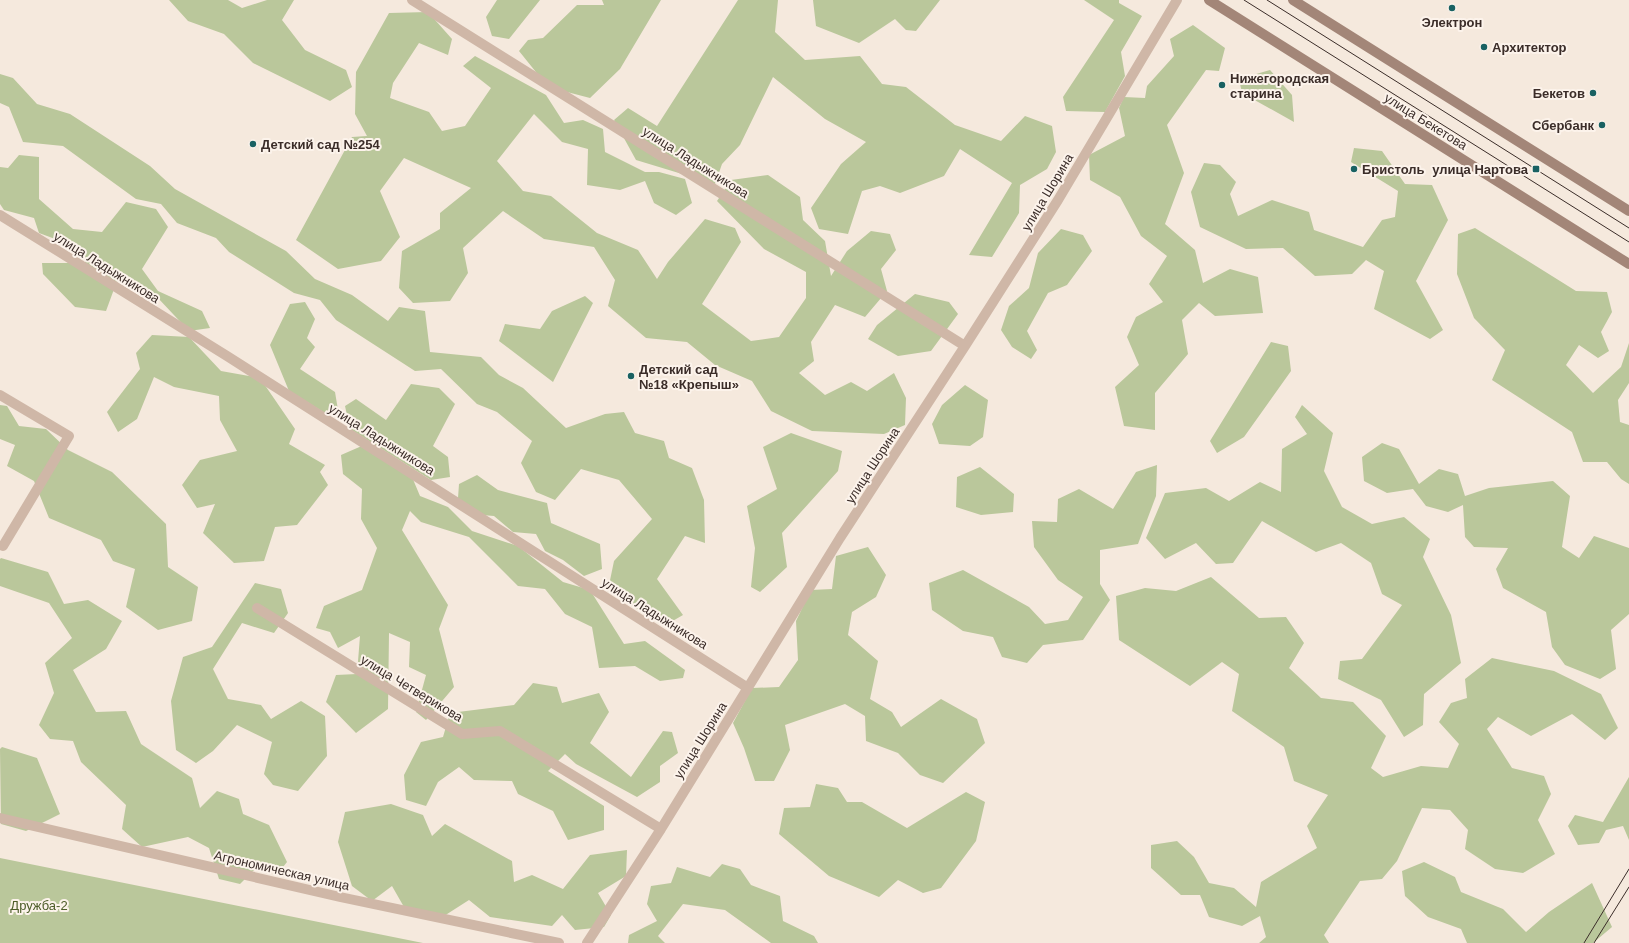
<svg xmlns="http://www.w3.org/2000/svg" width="1629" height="943" viewBox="0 0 1629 943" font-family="Helvetica,sans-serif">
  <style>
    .green { fill: #bac79b }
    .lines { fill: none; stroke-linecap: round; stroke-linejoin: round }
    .minor { stroke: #cfb7a7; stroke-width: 10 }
    .secondary { stroke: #a38678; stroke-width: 10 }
    .tram { stroke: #3b2d29; stroke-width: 1 }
    .poi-dot { fill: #196162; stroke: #fcf3eb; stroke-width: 1.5 }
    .labels { text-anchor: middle; stroke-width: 4; stroke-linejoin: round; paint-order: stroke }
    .poi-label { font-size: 13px; font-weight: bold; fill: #3b2d29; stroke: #fcf3eb; text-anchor: start }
    .street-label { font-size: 13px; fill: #3b2d29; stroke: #fcf3eb }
    .park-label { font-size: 13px; fill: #4d5d29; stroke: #fcf3eb }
  </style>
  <rect width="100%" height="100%" fill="#f5e9dd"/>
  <!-- green -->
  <path class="green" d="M 169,0 L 228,0 L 242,8 L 267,0 L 294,0 L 282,20 L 305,50 L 346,70 L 352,87 L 330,101 L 253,63 L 224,34 L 188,21 Z
    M 497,0 L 540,0 L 509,39 L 492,36 L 486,17 Z
    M 602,0 L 661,0 L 620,69 L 590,98 L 548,87 L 519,51 L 528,40 L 543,38 L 577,5 L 604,5 Z
    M 738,0 L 778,0 L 775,32 L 805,60 L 860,56 L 882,84 L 906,87 L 955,125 L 1001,141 L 1025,116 L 1052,126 L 1056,152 L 1047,169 L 1020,185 L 1019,213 L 992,257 L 969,255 L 1012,183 L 960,149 L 944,176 L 900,193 L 880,186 L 862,191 L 848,234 L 819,229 L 811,208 L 841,164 L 866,142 L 825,119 L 773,77 L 740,145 L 722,164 L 715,184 L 636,160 L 614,120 L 628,108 L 657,126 Z
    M 813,0 L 940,0 L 916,31 L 906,30 L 895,19 L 859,43 L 816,26 Z
    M 1084,0 L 1119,0 L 1119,3 L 1142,16 L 1121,52 L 1125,76 L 1105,112 L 1066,111 L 1063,97 L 1114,20 Z
    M 428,12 L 452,39 L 448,55 L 419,43 L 393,83 L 390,98 L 429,112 L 442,131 L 465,126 L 491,88 L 463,66 L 475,56 L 546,95 L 564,123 L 583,120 L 603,129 L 605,152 L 645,172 L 659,172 L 685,179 L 692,203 L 676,215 L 654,203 L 645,181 L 620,190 L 587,185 L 588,149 L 562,142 L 534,114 L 497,161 L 523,191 L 551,196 L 597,233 L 638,250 L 657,279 L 668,262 L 705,219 L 735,228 L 741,242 L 702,304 L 751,341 L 779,337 L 806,298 L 806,272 L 764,249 L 717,201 L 731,180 L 768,175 L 800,197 L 803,220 L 825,241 L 831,276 L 847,251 L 871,231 L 890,234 L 896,250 L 881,269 L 887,291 L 865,317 L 835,305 L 811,342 L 814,361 L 799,373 L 825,395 L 851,382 L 867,391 L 894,373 L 906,398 L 905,425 L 884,434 L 812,431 L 771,411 L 752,381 L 715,365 L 687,342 L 646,338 L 608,306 L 615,280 L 594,247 L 544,239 L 503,211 L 463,248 L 468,273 L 450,301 L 413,303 L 399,288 L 402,251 L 440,229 L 440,213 L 471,188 L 404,158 L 380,191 L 400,237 L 381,261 L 338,269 L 296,240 L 352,137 L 367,136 L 355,114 L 356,72 L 389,13 Z
    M 1193,25 L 1225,48 L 1219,71 L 1206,70 L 1167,125 L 1184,173 L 1165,224 L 1195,250 L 1203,283 L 1230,269 L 1258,277 L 1263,313 L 1215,316 L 1199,303 L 1182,320 L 1188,354 L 1155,393 L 1155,430 L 1124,426 L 1115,387 L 1139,365 L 1127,337 L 1136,317 L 1163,302 L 1149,284 L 1167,256 L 1141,236 L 1120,197 L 1090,180 L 1089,155 L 1125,136 L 1119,108 L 1124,97 L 1145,98 L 1147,86 L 1174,56 L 1170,39 Z
    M 1270,70 L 1292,95 L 1294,122 L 1242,93 L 1239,79 Z
    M 0,74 L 13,78 L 37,104 L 70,114 L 150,166 L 175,189 L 286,251 L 315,279 L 352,295 L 388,321 L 399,307 L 425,311 L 430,352 L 481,357 L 499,375 L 523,388 L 566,428 L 605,414 L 624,412 L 635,433 L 664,441 L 669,458 L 692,468 L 704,500 L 705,543 L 685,536 L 657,579 L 683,615 L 664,626 L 608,590 L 614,561 L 652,519 L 619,480 L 581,469 L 555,500 L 536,492 L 521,463 L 532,441 L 497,412 L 477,404 L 441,369 L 415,371 L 336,320 L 320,300 L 294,293 L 229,252 L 216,238 L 177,223 L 161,204 L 136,199 L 63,146 L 23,142 L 9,107 L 0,103 Z
    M 1354,148 L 1382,151 L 1405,184 L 1432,185 L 1448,220 L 1416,281 L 1443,330 L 1430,339 L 1374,309 L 1384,271 L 1366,260 L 1352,274 L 1315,276 L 1283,248 L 1246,249 L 1200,227 L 1191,192 L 1204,163 L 1220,165 L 1236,182 L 1230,194 L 1238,216 L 1272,200 L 1309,212 L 1314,230 L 1363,247 L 1382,220 L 1395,217 L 1398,191 L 1351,162 Z
    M 19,155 L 39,157 L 39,199 L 73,229 L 102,232 L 126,202 L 156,209 L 168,227 L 142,269 L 158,291 L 202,311 L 210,328 L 189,331 L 157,297 L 117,281 L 106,311 L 75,307 L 43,274 L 42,263 L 85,263 L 85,250 L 39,233 L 34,218 L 4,210 L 0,204 L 0,167 L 8,168 Z
    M 1475,228 L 1576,291 L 1607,292 L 1612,312 L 1601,332 L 1609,351 L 1598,358 L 1579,345 L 1566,365 L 1593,393 L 1621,367 L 1629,343 L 1629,383 L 1618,400 L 1620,422 L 1629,425 L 1629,484 L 1621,479 L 1607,462 L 1583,462 L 1572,432 L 1492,380 L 1505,350 L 1474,318 L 1457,274 L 1458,234 Z
    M 1061,229 L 1083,235 L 1092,251 L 1067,285 L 1048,293 L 1027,331 L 1037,350 L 1031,359 L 1012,347 L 1001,330 L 1009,306 L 1029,288 L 1038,253 Z
    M 915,294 L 949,302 L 958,314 L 931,351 L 898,356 L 868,339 L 877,325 Z
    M 585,296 L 593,303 L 553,382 L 499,341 L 505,324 L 540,329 L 552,311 Z
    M 305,302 L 315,319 L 307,338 L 315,347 L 300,369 L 335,392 L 338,410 L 325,413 L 289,391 L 270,345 L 290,304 Z
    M 152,335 L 189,337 L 221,371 L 260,378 L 295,429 L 289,444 L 325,465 L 320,472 L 328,485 L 297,525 L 275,527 L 264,561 L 234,563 L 203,533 L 215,504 L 197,508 L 182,485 L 200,460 L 237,451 L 220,420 L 219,396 L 174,387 L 154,377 L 137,419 L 118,432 L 107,412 L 140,369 L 136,353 Z
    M 1271,342 L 1288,346 L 1291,371 L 1244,437 L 1217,453 L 1210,441 Z
    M 411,384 L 439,388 L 455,404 L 433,446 L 448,457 L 450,477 L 431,480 L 350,429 L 345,406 L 356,399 L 386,420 Z
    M 965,385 L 988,400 L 983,437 L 970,446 L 939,444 L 932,424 L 942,405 Z
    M 0,405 L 7,406 L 19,426 L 46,429 L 68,450 L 112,472 L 166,524 L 168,567 L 198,587 L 192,621 L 158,630 L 126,607 L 135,569 L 113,561 L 101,540 L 49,518 L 34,481 L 7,466 L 15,445 L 0,439 Z
    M 1302,405 L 1333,433 L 1324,471 L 1342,507 L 1372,524 L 1404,517 L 1430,539 L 1423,557 L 1451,615 L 1461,663 L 1424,694 L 1423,725 L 1404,737 L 1381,700 L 1338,679 L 1340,661 L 1362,659 L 1402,605 L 1382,594 L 1371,563 L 1341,543 L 1316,552 L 1262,521 L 1233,563 L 1216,564 L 1196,543 L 1165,559 L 1146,538 L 1165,493 L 1206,488 L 1229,501 L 1260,482 L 1281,492 L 1282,449 L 1307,434 L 1295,417 Z
    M 791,433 L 842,451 L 838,471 L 782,533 L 787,567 L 760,592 L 751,587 L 755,548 L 747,506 L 777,489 L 763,447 Z
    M 1382,443 L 1399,449 L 1419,484 L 1439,469 L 1458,474 L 1465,496 L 1489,488 L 1553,481 L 1570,496 L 1562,547 L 1579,558 L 1594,536 L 1629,548 L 1629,614 L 1611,630 L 1616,669 L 1600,679 L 1565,665 L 1552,647 L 1546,612 L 1503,588 L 1496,569 L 1508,548 L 1474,547 L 1465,537 L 1463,505 L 1448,512 L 1426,506 L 1413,489 L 1387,493 L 1364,481 L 1362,457 Z
    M 364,445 L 412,477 L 420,496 L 448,507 L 472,531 L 518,546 L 563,582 L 590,590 L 624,644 L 645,641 L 685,670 L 683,678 L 660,681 L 635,666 L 599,668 L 592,627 L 565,614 L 545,589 L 518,586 L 469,537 L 421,522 L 410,511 L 402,530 L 448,605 L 439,629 L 454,687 L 426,720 L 416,712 L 426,675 L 409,667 L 410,642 L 389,633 L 388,709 L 356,733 L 326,702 L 336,675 L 357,674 L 360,636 L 338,648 L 330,632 L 316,628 L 324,606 L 362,590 L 377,548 L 361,519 L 362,489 L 343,474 L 341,455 Z
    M 1157,465 L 1156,496 L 1138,544 L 1100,550 L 1100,584 L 1110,600 L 1083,640 L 1043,645 L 1027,663 L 1002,657 L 993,637 L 963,631 L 932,610 L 929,583 L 963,570 L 1029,607 L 1045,624 L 1068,620 L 1083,597 L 1058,580 L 1034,547 L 1032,521 L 1057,522 L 1058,499 L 1079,489 L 1113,509 L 1136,472 Z
    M 980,467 L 1014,494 L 1013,512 L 981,515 L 956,507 L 957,477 Z
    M 477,475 L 498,490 L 547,503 L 551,523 L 600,544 L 602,569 L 584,576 L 563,560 L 545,551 L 536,534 L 513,532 L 494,516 L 470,514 L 458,498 L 459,484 Z
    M 868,547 L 886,575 L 876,597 L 852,612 L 848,635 L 878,661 L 870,699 L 892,712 L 901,727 L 941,699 L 977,719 L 985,743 L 943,783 L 920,775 L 898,753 L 866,741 L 865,716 L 845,704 L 785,725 L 790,750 L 774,781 L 755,781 L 744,748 L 733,723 L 752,688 L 779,687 L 798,660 L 796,621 L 811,590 L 832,589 L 836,556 Z
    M 1,558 L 48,572 L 64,604 L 88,600 L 122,621 L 106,649 L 73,670 L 96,712 L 126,711 L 141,744 L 192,778 L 200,808 L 217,791 L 239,799 L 243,814 L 269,825 L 287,862 L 279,872 L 258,866 L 240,884 L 219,879 L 209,848 L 188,837 L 142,847 L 122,829 L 126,805 L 81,762 L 73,741 L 50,739 L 39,725 L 54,693 L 45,663 L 72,638 L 49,603 L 0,586 L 0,559 Z
    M 1211,577 L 1259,618 L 1286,617 L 1304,643 L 1289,668 L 1321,698 L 1353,702 L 1386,736 L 1371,768 L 1383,777 L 1421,766 L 1448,768 L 1459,744 L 1439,722 L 1451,703 L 1467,698 L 1465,679 L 1492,658 L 1554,671 L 1601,694 L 1618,728 L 1605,740 L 1572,714 L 1531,736 L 1498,717 L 1487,729 L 1512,768 L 1544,776 L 1551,794 L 1538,820 L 1555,854 L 1523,873 L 1495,869 L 1465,849 L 1468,830 L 1450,810 L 1422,808 L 1397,861 L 1382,879 L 1360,881 L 1324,935 L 1329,943 L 1259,943 L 1266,937 L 1260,916 L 1242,926 L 1209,917 L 1200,895 L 1181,895 L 1151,868 L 1151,845 L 1177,841 L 1194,857 L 1209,883 L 1234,888 L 1256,907 L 1261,882 L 1317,848 L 1307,826 L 1328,795 L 1294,781 L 1284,747 L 1232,711 L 1239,674 L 1222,662 L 1190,686 L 1119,640 L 1116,596 L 1145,588 L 1176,591 Z
    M 255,583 L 281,589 L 288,613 L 274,633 L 242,623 L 213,669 L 228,699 L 261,705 L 271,719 L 301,701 L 325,716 L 327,756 L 298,791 L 273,785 L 264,774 L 272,742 L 237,725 L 213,751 L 196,763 L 176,750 L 171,701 L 183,657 L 212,647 Z
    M 533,683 L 557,687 L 562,703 L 599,693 L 609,712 L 590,743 L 631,777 L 663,731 L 672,732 L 678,753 L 660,766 L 660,782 L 637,797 L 576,764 L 565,754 L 548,771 L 604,806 L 604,830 L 568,840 L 553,811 L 518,794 L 512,781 L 474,780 L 459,767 L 438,782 L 426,806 L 406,800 L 404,775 L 421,742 L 443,737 L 450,713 L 514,705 Z
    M 2,747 L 37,758 L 60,814 L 26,831 L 1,824 L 0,749 Z
    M 1629,777 L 1629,840 L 1623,826 L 1606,830 L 1599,843 L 1578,845 L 1568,826 L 1575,815 L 1603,822 Z
    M 816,784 L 838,788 L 847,802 L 862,802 L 907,828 L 966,792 L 985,802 L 976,841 L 941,888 L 923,893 L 898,880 L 879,897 L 829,876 L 779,834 L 784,808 L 810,807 Z
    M 391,804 L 423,815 L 432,836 L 445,824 L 512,861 L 514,882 L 532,875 L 563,889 L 590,855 L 627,850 L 626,876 L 598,893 L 611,915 L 604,927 L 575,930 L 562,915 L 552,926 L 490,917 L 469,900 L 444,916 L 404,907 L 392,886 L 372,901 L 352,886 L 338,842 L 345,812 Z
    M 0,858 L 423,943 L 0,943 Z
    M 1424,862 L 1455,877 L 1461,892 L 1503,909 L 1526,932 L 1549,912 L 1592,883 L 1612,927 L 1593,943 L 1467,943 L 1461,929 L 1428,917 L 1405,896 L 1402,871 Z
    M 722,864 L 740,869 L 751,885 L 780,896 L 783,921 L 814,936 L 818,943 L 771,943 L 725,910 L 683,904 L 658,936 L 665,943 L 628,943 L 629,935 L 657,921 L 647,904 L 651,886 L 671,883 L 677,867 L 710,877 Z"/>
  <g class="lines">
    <!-- minor -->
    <path class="minor" d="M 412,0 L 965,346
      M 0,215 L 227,356 L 748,688
      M 0,395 L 69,436 L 3,546
      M 257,608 L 462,734 L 500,731 L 661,829
      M 0,818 L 340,897 L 559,943
      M 587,943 L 661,829 L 840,538 L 965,346 L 1058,200 L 1177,0"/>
    <!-- secondary -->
    <path class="secondary" d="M 1209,0 L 1629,264
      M 1293,0 L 1629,211"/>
    <!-- tram -->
    <path class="tram" d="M 1244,0 L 1629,242
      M 1267,0 L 1629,228
      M 1584,943 L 1629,869
      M 1594,943 L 1629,887"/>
  </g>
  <!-- markers -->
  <g class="poi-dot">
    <circle cx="1452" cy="8" r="4"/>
    <circle cx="1484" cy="47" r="4"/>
    <circle cx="1222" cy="85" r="4"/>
    <circle cx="1593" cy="93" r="4"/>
    <circle cx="1602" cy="125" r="4"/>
    <circle cx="253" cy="144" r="4"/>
    <circle cx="1354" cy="169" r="4"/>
    <rect x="1532" y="165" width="8" height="8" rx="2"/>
    <circle cx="631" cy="376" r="4"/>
  </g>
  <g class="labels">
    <!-- poi labels -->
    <g class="poi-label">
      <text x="1452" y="27" text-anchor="middle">Электрон</text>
      <text x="1492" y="52">Архитектор</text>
      <text x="1230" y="83">Нижегородская<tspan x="1230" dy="15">старина</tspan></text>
      <text x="1585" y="98" text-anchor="end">Бекетов</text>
      <text x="1594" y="130" text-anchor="end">Сбербанк</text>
      <text x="261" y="149">Детский сад №254</text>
      <text x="1362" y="174">Бристоль</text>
      <text x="1528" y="174" text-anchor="end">улица Нартова</text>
      <text x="639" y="374">Детский сад<tspan x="639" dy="15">№18 «Крепыш»</tspan></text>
    </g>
    <!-- street labels -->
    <g class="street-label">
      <text transform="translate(1426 121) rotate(32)" y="5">улица Бекетова</text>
      <text transform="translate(696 162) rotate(32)" y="5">улица Ладыжникова</text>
      <text transform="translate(1047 192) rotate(-59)" y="5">улица Шорина</text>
      <text transform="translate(107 267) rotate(32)" y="5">улица Ладыжникова</text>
      <text transform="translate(382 439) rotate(32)" y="5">улица Ладыжникова</text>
      <text transform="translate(872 465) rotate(-57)" y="5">улица Шорина</text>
      <text transform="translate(655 613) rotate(32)" y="5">улица Ладыжникова</text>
      <text transform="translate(412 688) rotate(31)" y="5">улица Четверикова</text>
      <text transform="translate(700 740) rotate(-58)" y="5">улица Шорина</text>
      <text transform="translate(282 870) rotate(13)" y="5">Агрономическая улица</text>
    </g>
    <!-- park labels -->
    <g class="park-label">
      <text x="39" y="910">Дружба-2</text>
    </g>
  </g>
</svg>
